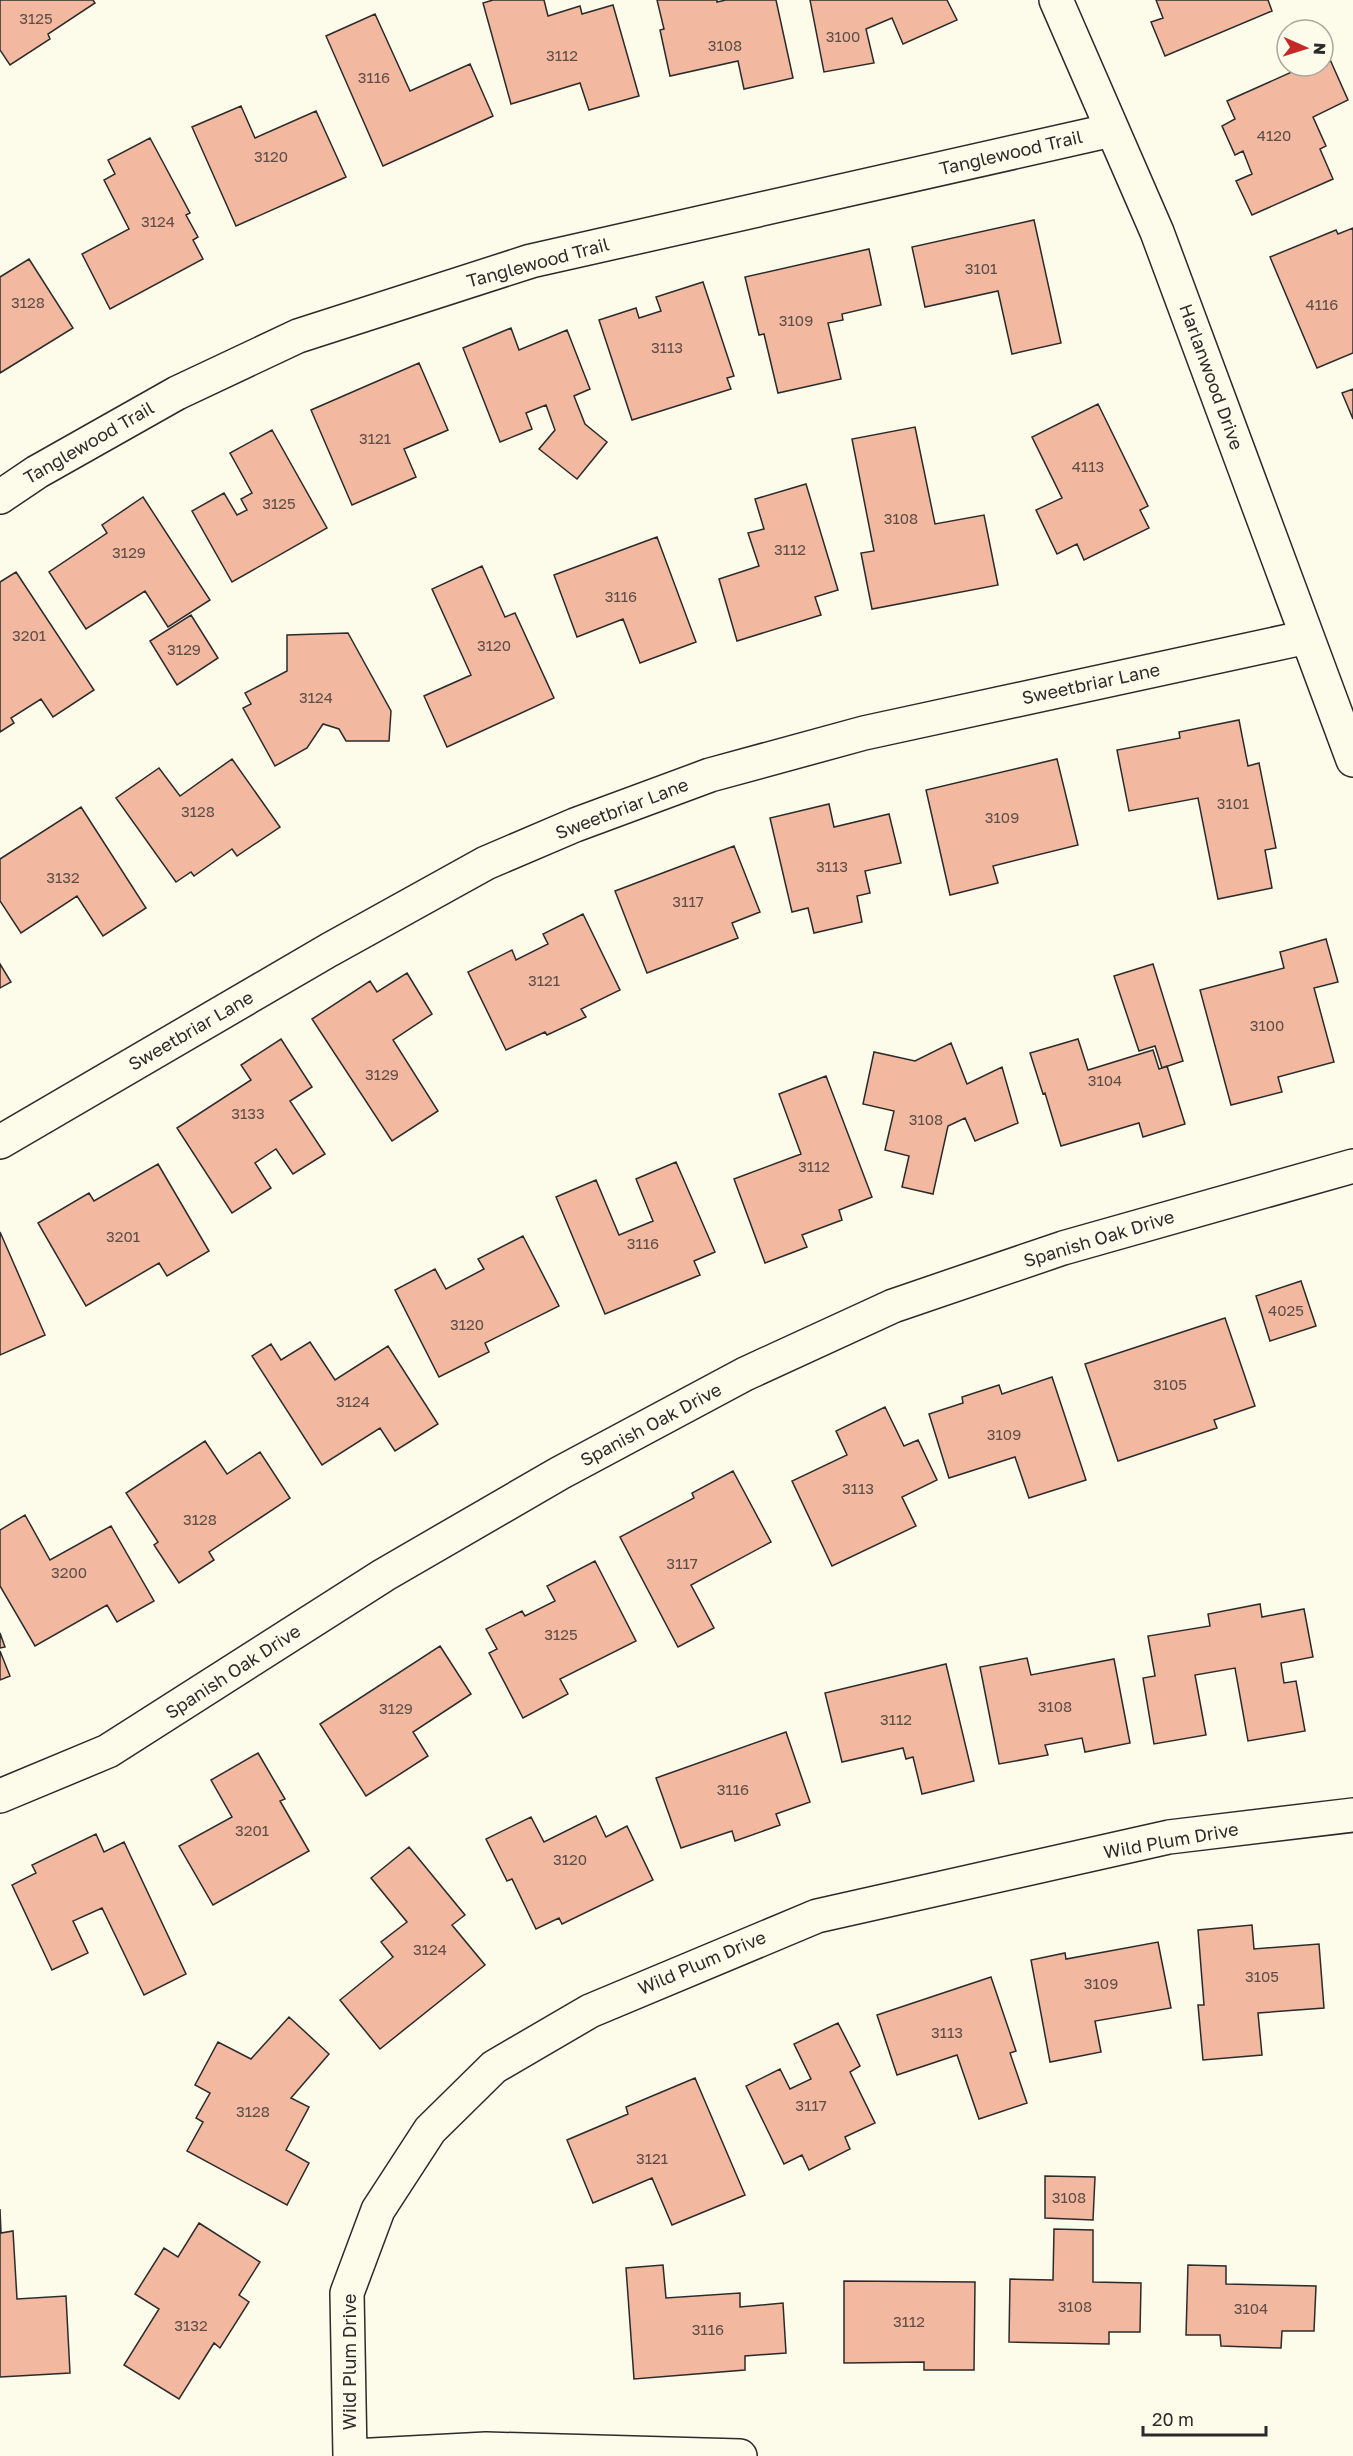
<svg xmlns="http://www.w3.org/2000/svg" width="1353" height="2456" viewBox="0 0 1353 2456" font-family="'Golos Text',sans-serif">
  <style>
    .building { fill: #f2b8a0; stroke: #2b2b2b; stroke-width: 1.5 }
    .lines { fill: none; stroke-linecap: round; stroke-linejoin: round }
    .street-casing { stroke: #2b2b2b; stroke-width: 36 }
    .street { stroke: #fdfbea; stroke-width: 33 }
    .labels { text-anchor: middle; stroke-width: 4.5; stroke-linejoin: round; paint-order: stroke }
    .number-label { font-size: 15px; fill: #5d4e48 }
    .street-label { font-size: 18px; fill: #2b2b2b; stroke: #fdfbea }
  </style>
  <rect width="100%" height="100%" fill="#fdfbea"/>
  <!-- building -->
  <path class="building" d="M 0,0 L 93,0 L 95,3 L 48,34 L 50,39 L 10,65 L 0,50 Z
    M 493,0 L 544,0 L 548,16 L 580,6 L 582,14 L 613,5 L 639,96 L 589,110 L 580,83 L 511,104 L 483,3 Z
    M 657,0 L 717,0 L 717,2 L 726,0 L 776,0 L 793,78 L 744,89 L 738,61 L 670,76 L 660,30 L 664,29 Z
    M 810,0 L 947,0 L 957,20 L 903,44 L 892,18 L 866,29 L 874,63 L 824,72 Z
    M 1156,0 L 1268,0 L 1272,11 L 1165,56 L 1151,22 L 1163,18 Z
    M 375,14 L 410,91 L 470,64 L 493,116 L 383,166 L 326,36 Z
    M 1328,55 L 1348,100 L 1313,117 L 1326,146 L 1320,149 L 1333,179 L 1252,215 L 1236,181 L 1252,174 L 1243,151 L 1235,155 L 1222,126 L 1235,119 L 1227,101 L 1305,66 L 1323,66 L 1323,58 Z
    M 241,106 L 255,138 L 316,111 L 346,177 L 236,226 L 192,127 Z
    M 150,138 L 190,213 L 186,215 L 198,237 L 193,240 L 203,259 L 110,309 L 82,254 L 129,229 L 104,180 L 115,174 L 108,160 Z
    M 1034,220 L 1061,343 L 1012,354 L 998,291 L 925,307 L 912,247 Z
    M 1353,228 L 1353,353 L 1317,368 L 1270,257 L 1336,230 L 1338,234 Z
    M 869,249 L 881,305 L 842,314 L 843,320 L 828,323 L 841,379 L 778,393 L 764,334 L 759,335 L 745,277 Z
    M 29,259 L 73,328 L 0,373 L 0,277 Z
    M 703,282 L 734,376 L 727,378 L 731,389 L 632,420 L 599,320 L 636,308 L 639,318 L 661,311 L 656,297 Z
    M 511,328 L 519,350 L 567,330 L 590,389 L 574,396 L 585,424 L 607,442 L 577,479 L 539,449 L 555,430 L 546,405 L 526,413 L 532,429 L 500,442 L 463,348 Z
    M 419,363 L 448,430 L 404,449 L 416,477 L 352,505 L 311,410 Z
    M 1353,389 L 1353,419 L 1342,393 Z
    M 1098,404 L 1148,506 L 1140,510 L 1149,528 L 1084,560 L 1077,544 L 1057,554 L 1036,510 L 1062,498 L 1032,437 Z
    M 915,427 L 935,524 L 984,515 L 998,585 L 872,609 L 861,553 L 874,551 L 852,439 Z
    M 272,430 L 327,528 L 232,582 L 192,511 L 224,493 L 237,515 L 247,510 L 241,499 L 252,493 L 230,453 Z
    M 806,484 L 838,590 L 815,597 L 821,615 L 737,641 L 719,579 L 759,566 L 748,533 L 764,529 L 755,499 Z
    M 143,497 L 210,600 L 168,627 L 145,591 L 86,629 L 49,572 L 107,533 L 102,525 Z
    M 657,537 L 696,642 L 640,663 L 623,619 L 577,637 L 554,575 Z
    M 482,566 L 505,617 L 515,613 L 554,698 L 447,747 L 424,696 L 471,675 L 432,589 Z
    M 16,572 L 94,690 L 53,717 L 41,699 L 11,718 L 14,723 L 0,732 L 0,582 Z
    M 191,615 L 218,658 L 177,685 L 150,641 Z
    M 348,633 L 391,711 L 389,741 L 346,741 L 339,729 L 323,724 L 307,748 L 275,766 L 243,708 L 251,704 L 245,693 L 287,671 L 287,635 Z
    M 1239,720 L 1248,766 L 1259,763 L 1276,848 L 1265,850 L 1272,888 L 1218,899 L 1198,798 L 1129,811 L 1117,750 L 1180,738 L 1179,732 Z
    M 232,759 L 280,827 L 237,856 L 232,849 L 194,876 L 191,872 L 176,882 L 116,798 L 159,768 L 180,796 Z
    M 1057,759 L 1078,845 L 993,866 L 998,883 L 950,895 L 926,790 Z
    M 829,804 L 834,827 L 889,814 L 901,863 L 865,871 L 870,893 L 857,896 L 862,922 L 814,933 L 808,908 L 792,912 L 770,818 Z
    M 81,807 L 146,908 L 103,936 L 77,896 L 21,933 L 0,901 L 0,859 Z
    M 734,846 L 760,912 L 732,923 L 738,938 L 647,973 L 615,891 Z
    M 583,914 L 620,990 L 581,1009 L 586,1017 L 547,1035 L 545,1032 L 506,1050 L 468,972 L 512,950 L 516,960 L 548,944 L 543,934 Z
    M 1326,939 L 1338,982 L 1314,988 L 1334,1062 L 1278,1077 L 1282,1092 L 1231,1105 L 1200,990 L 1284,968 L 1280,952 Z
    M 0,964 L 11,982 L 0,988 Z
    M 1153,964 L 1183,1061 L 1162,1068 L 1155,1046 L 1139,1051 L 1114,976 Z
    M 407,973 L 432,1014 L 393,1040 L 438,1111 L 392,1141 L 312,1019 L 370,981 L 377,992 Z
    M 281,1039 L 312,1087 L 290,1101 L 325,1154 L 293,1174 L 276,1149 L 255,1163 L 271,1188 L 232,1213 L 177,1128 L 251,1080 L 241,1065 Z
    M 1078,1039 L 1088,1070 L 1153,1050 L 1159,1069 L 1167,1066 L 1185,1124 L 1143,1137 L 1139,1123 L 1061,1146 L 1045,1093 L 1043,1094 L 1030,1053 Z
    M 951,1043 L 967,1084 L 1002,1067 L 1018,1123 L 975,1141 L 965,1118 L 948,1126 L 933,1194 L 902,1187 L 909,1156 L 885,1150 L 894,1111 L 863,1104 L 874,1052 L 915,1061 Z
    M 826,1076 L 872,1197 L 839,1210 L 842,1220 L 802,1235 L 807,1247 L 765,1263 L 734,1179 L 801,1154 L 779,1094 Z
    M 676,1162 L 715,1252 L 694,1261 L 700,1275 L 605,1314 L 556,1197 L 596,1180 L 619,1235 L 653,1221 L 636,1179 Z
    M 158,1164 L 209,1251 L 167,1276 L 159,1263 L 86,1306 L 38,1223 L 89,1193 L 94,1201 Z
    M 0,1232 L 45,1335 L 0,1355 Z
    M 523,1236 L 559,1306 L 485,1343 L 489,1352 L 439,1377 L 395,1290 L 435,1269 L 446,1289 L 484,1269 L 478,1259 Z
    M 1301,1281 L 1316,1326 L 1270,1341 L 1256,1296 Z
    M 1225,1318 L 1255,1406 L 1214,1420 L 1217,1428 L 1118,1461 L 1085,1364 Z
    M 310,1342 L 335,1380 L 388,1346 L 438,1424 L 395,1451 L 380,1428 L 322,1465 L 252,1356 L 271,1344 L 281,1360 Z
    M 1052,1377 L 1086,1480 L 1029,1498 L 1015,1457 L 949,1478 L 929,1414 L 963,1403 L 962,1397 L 999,1385 L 1002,1394 Z
    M 885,1407 L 904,1446 L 918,1440 L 937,1480 L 902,1497 L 916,1526 L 832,1566 L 792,1481 L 847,1455 L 836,1431 Z
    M 205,1441 L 227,1474 L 260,1452 L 290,1498 L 209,1552 L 214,1560 L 179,1583 L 154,1545 L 158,1542 L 126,1493 Z
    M 733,1471 L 771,1542 L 691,1585 L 714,1628 L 678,1647 L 620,1537 L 694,1498 L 692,1493 Z
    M 25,1515 L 50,1560 L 111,1526 L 154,1601 L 117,1622 L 107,1605 L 35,1646 L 0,1586 L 0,1530 Z
    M 595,1561 L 636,1641 L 560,1679 L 568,1694 L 523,1718 L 489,1653 L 497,1649 L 486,1629 L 522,1611 L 525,1616 L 555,1601 L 547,1586 Z
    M 1260,1604 L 1262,1617 L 1304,1609 L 1313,1657 L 1281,1663 L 1284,1683 L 1296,1681 L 1305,1731 L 1248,1741 L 1235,1668 L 1195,1675 L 1206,1735 L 1154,1744 L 1143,1678 L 1155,1676 L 1148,1636 L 1210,1626 L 1208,1614 Z
    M 0,1633 L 5,1647 L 0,1648 Z
    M 440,1646 L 471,1694 L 413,1732 L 428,1756 L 366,1796 L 320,1724 Z
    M 0,1651 L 10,1676 L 0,1680 Z
    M 1027,1658 L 1031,1675 L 1114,1659 L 1130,1743 L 1085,1752 L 1082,1738 L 1045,1745 L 1048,1755 L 999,1764 L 980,1667 Z
    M 946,1664 L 974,1781 L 922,1794 L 913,1757 L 906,1759 L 903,1748 L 842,1762 L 825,1693 Z
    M 786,1732 L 810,1802 L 776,1814 L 780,1825 L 735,1841 L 732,1831 L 681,1848 L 656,1778 Z
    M 258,1753 L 285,1799 L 280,1801 L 309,1851 L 213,1905 L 179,1846 L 232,1817 L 211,1780 Z
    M 596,1816 L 606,1837 L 627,1826 L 653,1880 L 562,1924 L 559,1918 L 536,1929 L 512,1879 L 507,1881 L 486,1839 L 531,1817 L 544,1842 Z
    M 96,1834 L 104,1852 L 124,1842 L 186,1974 L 144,1995 L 102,1908 L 73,1921 L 88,1953 L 52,1970 L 12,1885 L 36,1873 L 32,1865 Z
    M 409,1847 L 465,1915 L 452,1925 L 485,1965 L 380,2049 L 340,2000 L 393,1957 L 381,1942 L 407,1922 L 371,1878 Z
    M 1252,1925 L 1254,1949 L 1319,1944 L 1324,2008 L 1258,2013 L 1262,2055 L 1203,2060 L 1198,2005 L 1204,2005 L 1198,1930 Z
    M 1158,1942 L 1171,2008 L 1095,2021 L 1101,2052 L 1050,2062 L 1031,1960 L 1065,1953 L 1066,1959 Z
    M 991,1977 L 1016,2051 L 1010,2053 L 1027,2103 L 979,2119 L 957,2055 L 897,2075 L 877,2015 Z
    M 289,2017 L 329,2054 L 291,2098 L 309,2107 L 286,2150 L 309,2163 L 287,2205 L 187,2151 L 203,2122 L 196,2118 L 210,2093 L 195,2085 L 218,2042 L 251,2059 Z
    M 838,2023 L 860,2066 L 850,2072 L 875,2123 L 845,2137 L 850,2149 L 809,2170 L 802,2155 L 784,2164 L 746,2086 L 780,2069 L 790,2089 L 811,2079 L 794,2044 Z
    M 695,2078 L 745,2195 L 672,2225 L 652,2178 L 593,2203 L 567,2140 L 628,2114 L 626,2107 Z
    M 1045,2176 L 1095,2177 L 1093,2220 L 1045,2218 Z
    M 0,2209 L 1,2233 L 13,2231 L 17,2299 L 66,2296 L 70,2373 L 0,2377 Z
    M 199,2223 L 260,2262 L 239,2295 L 249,2302 L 220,2348 L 214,2343 L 179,2399 L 124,2365 L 159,2309 L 135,2294 L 164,2248 L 178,2257 Z
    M 1054,2229 L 1093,2230 L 1093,2282 L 1141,2283 L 1140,2332 L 1109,2332 L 1109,2344 L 1009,2342 L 1010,2279 L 1053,2280 Z
    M 663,2265 L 666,2298 L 740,2293 L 740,2307 L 783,2303 L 786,2353 L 745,2356 L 745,2370 L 634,2379 L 626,2268 Z
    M 1188,2265 L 1226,2266 L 1226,2284 L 1316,2286 L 1314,2331 L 1282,2331 L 1281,2348 L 1221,2346 L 1220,2335 L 1186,2335 Z
    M 844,2281 L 975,2282 L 974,2370 L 924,2370 L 924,2362 L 844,2363 Z"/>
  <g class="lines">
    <!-- street casing -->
    <g class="street-casing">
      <path id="street" d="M 1056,0 L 1157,232 L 1353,760
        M 0,497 L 37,472 L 177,393 L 298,336 L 531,261 L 1112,130
        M 0,1142 L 329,950 L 486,863 L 575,825 L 710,775 L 864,733 L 1307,637
        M 0,1796 L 108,1751 L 384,1575 L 560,1473 L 745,1374 L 893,1306 L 1063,1248 L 1353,1166
        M 350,2456 L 347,2293 L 378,2210 L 430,2130 L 494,2067 L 590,2011 L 817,1916 L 1169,1837 L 1353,1815
        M 353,2456 L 486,2449 L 740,2456"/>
    </g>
    <!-- street -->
    <use href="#street" class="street"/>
  </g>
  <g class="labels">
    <!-- number labels -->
    <g class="number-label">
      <text x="36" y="24">3125</text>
      <text x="843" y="42">3100</text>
      <text x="725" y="51">3108</text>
      <text x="562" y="61">3112</text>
      <text x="374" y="83">3116</text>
      <text x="1274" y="141">4120</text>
      <text x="271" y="162">3120</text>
      <text x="158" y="227">3124</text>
      <text x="981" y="274">3101</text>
      <text x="28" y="308">3128</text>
      <text x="1322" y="310">4116</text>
      <text x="796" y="326">3109</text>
      <text x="667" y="353">3113</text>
      <text x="375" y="444">3121</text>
      <text x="1088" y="472">4113</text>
      <text x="279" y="509">3125</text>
      <text x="901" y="524">3108</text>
      <text x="790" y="555">3112</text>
      <text x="129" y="558">3129</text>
      <text x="621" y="602">3116</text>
      <text x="29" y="641">3201</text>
      <text x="494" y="651">3120</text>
      <text x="184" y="655">3129</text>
      <text x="316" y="703">3124</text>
      <text x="1233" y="809">3101</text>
      <text x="198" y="817">3128</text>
      <text x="1002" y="823">3109</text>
      <text x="832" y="872">3113</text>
      <text x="63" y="883">3132</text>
      <text x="688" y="907">3117</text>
      <text x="544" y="986">3121</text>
      <text x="1267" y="1031">3100</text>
      <text x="382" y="1080">3129</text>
      <text x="1105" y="1086">3104</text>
      <text x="248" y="1119">3133</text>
      <text x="926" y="1125">3108</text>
      <text x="814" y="1172">3112</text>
      <text x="123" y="1242">3201</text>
      <text x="643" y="1249">3116</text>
      <text x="1286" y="1316">4025</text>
      <text x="467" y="1330">3120</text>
      <text x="1170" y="1390">3105</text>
      <text x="353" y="1407">3124</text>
      <text x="1004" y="1440">3109</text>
      <text x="858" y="1494">3113</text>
      <text x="200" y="1525">3128</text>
      <text x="682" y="1569">3117</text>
      <text x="69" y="1578">3200</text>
      <text x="561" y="1640">3125</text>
      <text x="1055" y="1712">3108</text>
      <text x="396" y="1714">3129</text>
      <text x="896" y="1725">3112</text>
      <text x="733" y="1795">3116</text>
      <text x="252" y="1836">3201</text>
      <text x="570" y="1865">3120</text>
      <text x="430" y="1955">3124</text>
      <text x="1262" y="1982">3105</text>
      <text x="1101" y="1989">3109</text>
      <text x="947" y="2038">3113</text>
      <text x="811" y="2111">3117</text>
      <text x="253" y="2117">3128</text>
      <text x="652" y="2164">3121</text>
      <text x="1069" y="2203">3108</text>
      <text x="1075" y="2312">3108</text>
      <text x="1251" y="2314">3104</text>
      <text x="909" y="2327">3112</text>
      <text x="191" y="2331">3132</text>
      <text x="708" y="2335">3116</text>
    </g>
    <!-- street labels -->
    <g class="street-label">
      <text transform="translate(1011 153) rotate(-13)" y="6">Tanglewood Trail</text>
      <text transform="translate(538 263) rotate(-15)" y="6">Tanglewood Trail</text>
      <text transform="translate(1211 377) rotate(70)" y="6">Harlanwood Drive</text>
      <text transform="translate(89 443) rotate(-30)" y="6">Tanglewood Trail</text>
      <text transform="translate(1091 684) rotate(-12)" y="6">Sweetbriar Lane</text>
      <text transform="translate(622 809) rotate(-21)" y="6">Sweetbriar Lane</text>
      <text transform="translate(191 1031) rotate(-30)" y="6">Sweetbriar Lane</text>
      <text transform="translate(1099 1239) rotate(-17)" y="6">Spanish Oak Drive</text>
      <text transform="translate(651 1425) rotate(-28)" y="6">Spanish Oak Drive</text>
      <text transform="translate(233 1672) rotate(-33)" y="6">Spanish Oak Drive</text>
      <text transform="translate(1171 1841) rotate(-10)" y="6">Wild Plum Drive</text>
      <text transform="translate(702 1963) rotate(-23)" y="6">Wild Plum Drive</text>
      <text transform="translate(350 2362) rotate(-90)" y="6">Wild Plum Drive</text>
    </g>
  </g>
  <!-- north arrow -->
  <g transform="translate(1305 48) rotate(93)"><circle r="28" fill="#fdfbea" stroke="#a9a89e" stroke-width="1.5"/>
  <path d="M0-4.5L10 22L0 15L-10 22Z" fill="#c62828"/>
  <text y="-9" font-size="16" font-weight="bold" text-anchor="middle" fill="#2b2b2b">N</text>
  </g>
  <!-- scale -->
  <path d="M1143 2426v9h123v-9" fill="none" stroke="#2b2b2b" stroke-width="3"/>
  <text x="1152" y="2426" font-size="18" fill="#2b2b2b" stroke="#fdfbea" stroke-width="4.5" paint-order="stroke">20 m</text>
</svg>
